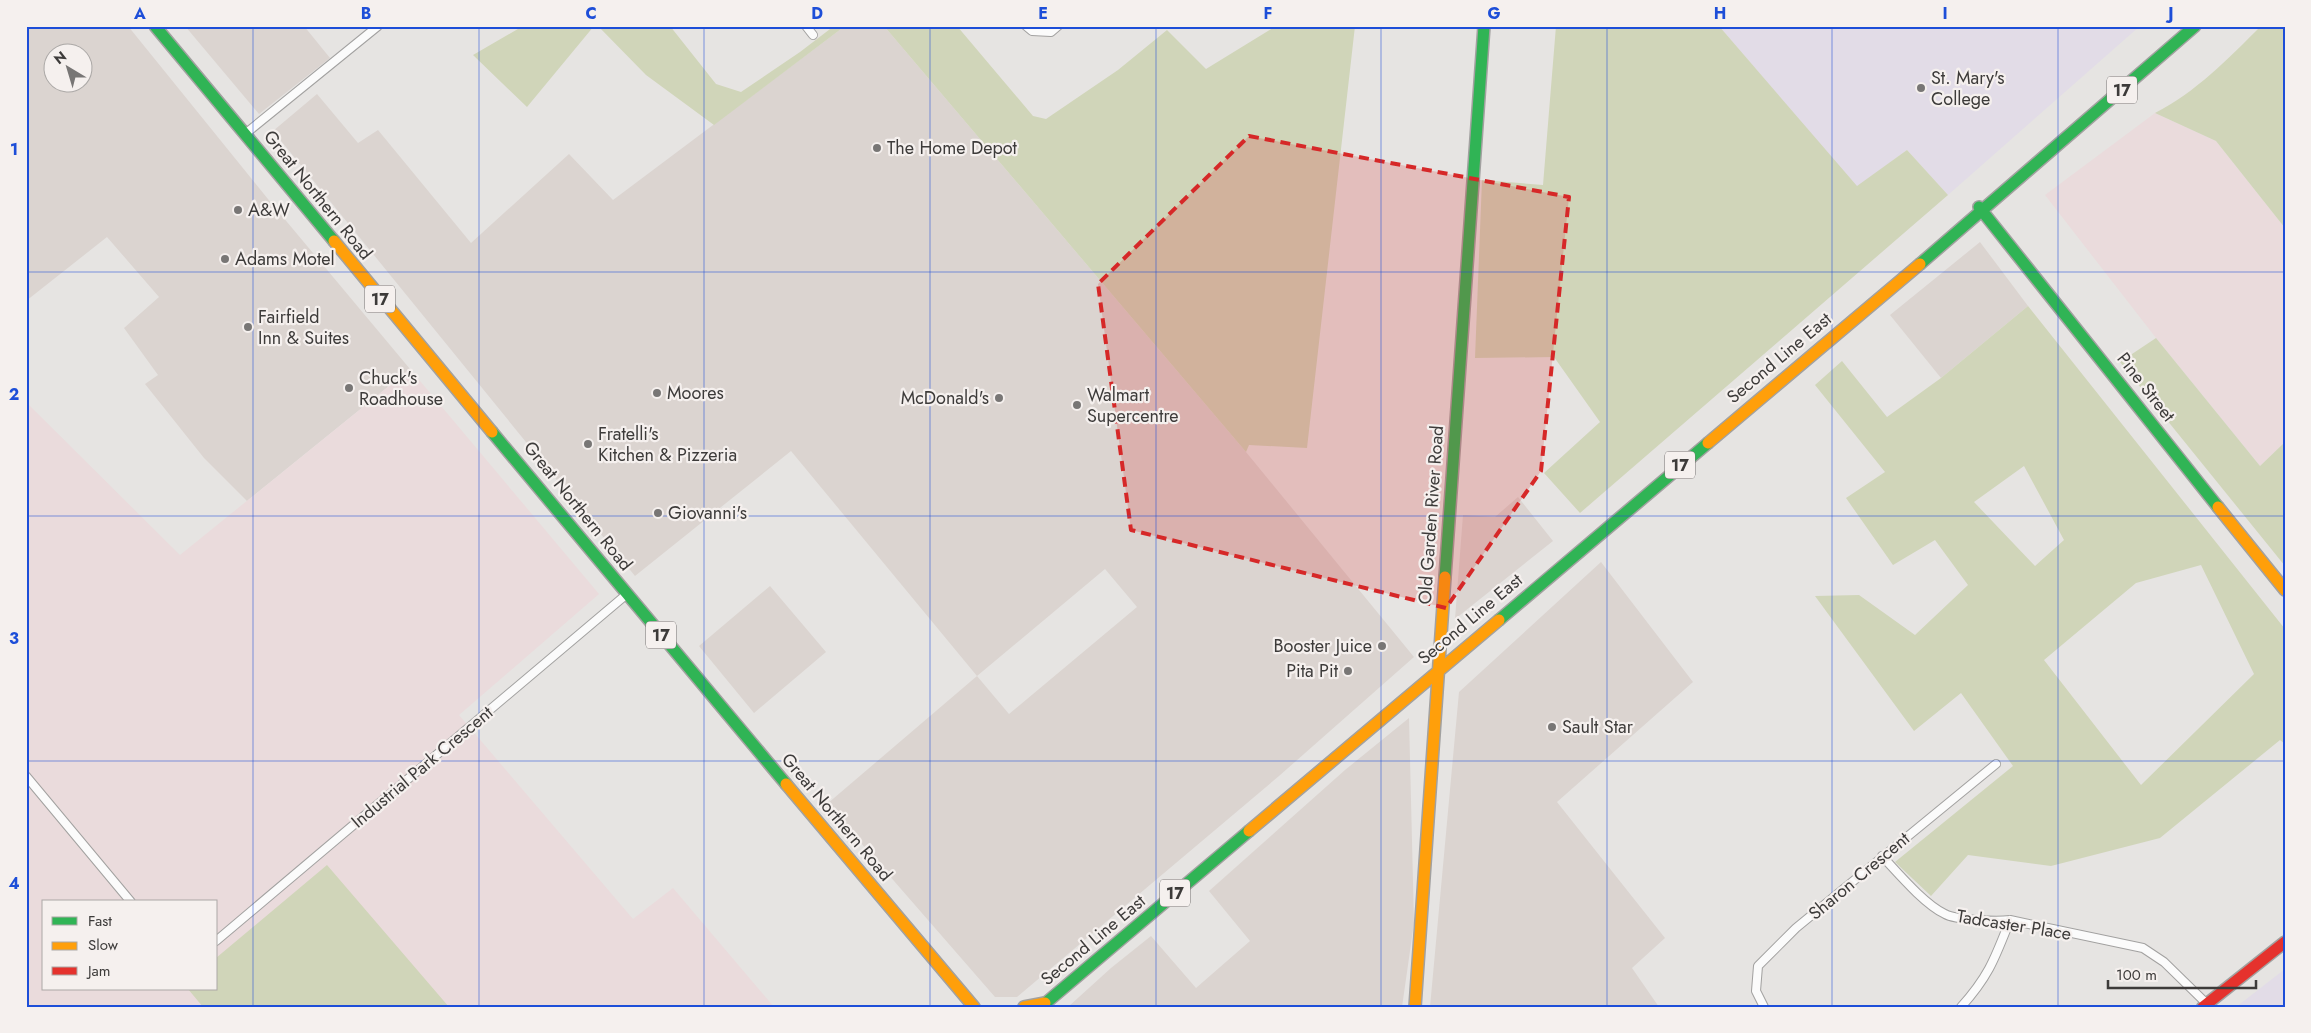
<svg xmlns="http://www.w3.org/2000/svg" width="2311" height="1033" viewBox="0 0 2311 1033" font-family="Jost,sans-serif">
  <style>
    .built { fill: #dbd4d0; fill-rule: evenodd }
    .industrial { fill: #eadbdc; fill-rule: evenodd }
    .education { fill: #e2dce7 }
    .green { fill: #d0d5b9; fill-rule: evenodd }
    .lines { fill: none; stroke-linecap: round; stroke-linejoin: round }
    .street-casing { stroke: #a2a1a0; stroke-width: 10 }
    .fast-casing { stroke: #a2a1a0; stroke-width: 14 }
    .slow-casing { stroke: #a2a1a0; stroke-width: 14 }
    .jam-casing { stroke: #a2a1a0; stroke-width: 14 }
    .street { stroke: #fbfbfb; stroke-width: 8 }
    .fast { stroke: #30b455; stroke-width: 11 }
    .slow { stroke: #ff9f0a; stroke-width: 11 }
    .jam { stroke: #e5322d; stroke-width: 11 }
    .marked { fill: #d62828; fill-opacity: 0.2; stroke: #d62828; stroke-width: 4; stroke-dasharray: 10 6; stroke-linejoin: round }
    .grid { fill: none; stroke: #1d4ed8; stroke-width: 1; stroke-opacity: 0.55 }
    .poi-dot { fill: #787675; stroke: #f5f0ee; stroke-width: 2 }
    .labels { text-anchor: middle; stroke-width: 4.5; stroke-linejoin: round; paint-order: stroke }
    .shield { fill: #f5f0ee; stroke: #747170; stroke-width: 1 }
    .shield-label { font-size: 16px; font-weight: bold; fill: #3d3b3a }
    .poi-label { font-size: 18px; fill: #3d3b3a; stroke: #f5f0ee; text-anchor: start }
    .street-label { font-size: 18px; fill: #3d3b3a; stroke: #f5f0ee }
    .neatline { fill: none; stroke: #1d4ed8; stroke-width: 2 }
    .grid-label { font-size: 16px; text-anchor: middle; font-weight: bold; fill: #1d4ed8 }
  </style>
  <rect width="100%" height="100%" fill="#e6e4e2"/>
  <!-- built -->
  <path class="built" d="M 26,26 L 128,26 L 272,204 L 410,369 L 247,501 L 204,458 L 145,384 L 158,375 L 124,328 L 159,297 L 107,237 L 26,301 ZM 52,52 L 82,52 L 82,82 L 52,82 Z
    M 185,26 L 304,26 L 330,58 L 259,114 Z
    M 845,26 L 884,26 L 1246,452 L 1414,657 L 1279,776 L 1017,997 L 995,997 L 827,804 L 977,676 L 791,451 L 635,576 L 273,131 L 317,94 L 358,143 L 378,130 L 471,243 L 569,154 L 613,200 ZM 1105,569 L 1137,607 L 1009,714 L 977,676 Z
    M 1980,242 L 2028,306 L 1941,378 L 1890,315 Z
    M 1518,497 L 1553,541 L 1455,619 L 1463,515 L 1495,517 Z
    M 1601,562 L 1693,682 L 1557,802 L 1665,938 L 1632,968 L 1659,1007 L 1430,1007 L 1459,692 Z
    M 770,586 L 826,652 L 754,713 L 699,646 Z
    M 1409,718 L 1414,923 L 1402,1007 L 1068,1007 L 1111,968 L 1151,936 L 1196,988 L 1250,941 L 1209,891 L 1345,770 Z"/>
  <!-- industrial -->
  <path class="industrial" d="M 2155,113 L 2216,141 L 2285,228 L 2285,442 L 2260,466 L 2156,338 L 2045,195 Z
    M 410,369 L 599,594 L 459,715 L 633,919 L 673,888 L 774,1007 L 26,1007 L 26,402 L 180,555 ZM 44,902 L 216,902 L 216,989 L 44,989 Z"/>
  <!-- education -->
  <path class="education" d="M 1719,26 L 2140,26 L 1948,195 L 1907,150 L 1857,187 Z
    M 2285,969 L 2285,1007 L 2236,1007 Z"/>
  <!-- green -->
  <path class="green" d="M 523,26 L 594,26 L 527,107 L 473,55 Z
    M 598,26 L 670,26 L 716,84 L 741,92 L 800,52 L 834,26 L 845,26 L 714,125 L 646,75 Z
    M 884,26 L 957,26 L 1033,116 L 1046,119 L 1118,70 L 1167,30 L 1206,69 L 1276,26 L 1355,26 L 1307,448 L 1249,445 L 1246,452 Z
    M 1556,26 L 1719,26 L 1857,186 L 1907,150 L 1948,195 L 1580,513 L 1544,473 L 1600,422 L 1554,357 L 1475,358 L 1482,180 L 1543,185 Z
    M 2261,26 L 2285,26 L 2285,228 L 2216,141 L 2155,113 C 2195,93 2229,58 2261,26 Z
    M 2028,306 L 2285,629 L 2285,744 L 2280,740 L 2160,838 L 2051,866 L 1968,855 L 1931,896 L 1895,862 L 2013,766 L 1961,693 L 1914,731 L 1815,596 L 1859,595 L 1915,635 L 1968,585 L 1935,540 L 1893,565 L 1846,498 L 1885,472 L 1815,385 L 1842,361 L 1887,417 L 1941,378 ZM 2024,466 L 2064,540 L 2035,566 L 1974,502 ZM 2201,565 L 2254,674 L 2141,785 L 2044,660 L 2136,583 Z
    M 2156,338 L 2260,466 L 2285,442 L 2285,566 L 2120,362 Z
    M 327,865 L 449,1007 L 203,1007 L 188,989 L 216,989 L 216,958 Z"/>
  <g class="lines">
    <!-- street casing -->
    <g class="street-casing">
      <path id="street" d="M 806,26 L 813,35
        M 1026,26 L 1032,31 L 1051,32 L 1058,26
        M 245,134 L 378,26
        M 26,776 L 131,902
        M 1882,856 C 1898,873 1924,904 1945,914 C 1956,920 1997,922 2010,920 L 2143,948 L 2164,962 L 2207,1004
        M 216,941 L 627,594
        M 1764,1007 L 1756,991 L 1758,966 L 1796,928 L 1996,764
        M 1961,1007 C 1989,976 1995,958 2010,920"/>
    </g>
    <!-- fast casing -->
    <g class="fast-casing">
      <path id="fast" d="M 155,26 L 334,241
        M 1979,207 L 2218,507
        M 1920,264 L 2195,26
        M 492,432 L 786,784
        M 1445,577 L 1484,26
        M 1499,620 L 1708,443
        M 1041,1007 L 1249,831"/>
    </g>
    <!-- slow casing -->
    <g class="slow-casing">
      <path id="slow" d="M 334,241 L 492,432
        M 1708,443 L 1920,264
        M 2218,507 L 2285,590
        M 786,784 L 974,1007
        M 1249,831 L 1499,620
        M 1024,1007 L 1045,1003
        M 1415,1007 L 1445,577"/>
    </g>
    <!-- jam casing -->
    <g class="jam-casing">
      <path id="jam" d="M 2203,1007 L 2285,942"/>
    </g>
    <!-- street -->
    <use href="#street" class="street"/>
    <!-- fast -->
    <use href="#fast" class="fast"/>
    <!-- slow -->
    <use href="#slow" class="slow"/>
    <!-- jam -->
    <use href="#jam" class="jam"/>
  </g>
  <!-- marked area -->
  <path class="marked" d="M 1249,136 L 1569,197 L 1541,471 L 1446,608 L 1131,530 L 1098,284 Z"/>
  <!-- grid -->
  <path class="grid" d="M 253,26 L 253,1007M 479,26 L 479,1007M 704,26 L 704,1007M 930,26 L 930,1007M 1156,26 L 1156,1007M 1381,26 L 1381,1007M 1607,26 L 1607,1007M 1832,26 L 1832,1007M 2058,26 L 2058,1007M 26,272 L 2285,272M 26,516 L 2285,516M 26,761 L 2285,761"/>
  <!-- markers -->
  <g class="poi-dot">
    <circle cx="1921" cy="88" r="5"/>
    <circle cx="877" cy="148" r="5"/>
    <circle cx="238" cy="210" r="5"/>
    <circle cx="225" cy="259" r="5"/>
    <circle cx="248" cy="327" r="5"/>
    <circle cx="349" cy="388" r="5"/>
    <circle cx="657" cy="393" r="5"/>
    <circle cx="999" cy="398" r="5"/>
    <circle cx="1077" cy="405" r="5"/>
    <circle cx="588" cy="444" r="5"/>
    <circle cx="658" cy="513" r="5"/>
    <circle cx="1382" cy="646" r="5"/>
    <circle cx="1348" cy="671" r="5"/>
    <circle cx="1552" cy="727" r="5"/>
  </g>
  <g class="labels">
    <!-- shield labels -->
    <g class="shield">
      <rect x="2107" y="76.5" width="30" height="27" rx="4"/>
      <rect x="365" y="285.5" width="30" height="27" rx="4"/>
      <rect x="1665" y="451.5" width="30" height="27" rx="4"/>
      <rect x="646" y="621.5" width="30" height="27" rx="4"/>
      <rect x="1160" y="879.5" width="30" height="27" rx="4"/>
    </g>
    <g class="shield-label">
      <text x="2122" y="96">17</text>
      <text x="380" y="305">17</text>
      <text x="1680" y="471">17</text>
      <text x="661" y="641">17</text>
      <text x="1175" y="899">17</text>
    </g>
    <!-- poi labels -->
    <g class="poi-label">
      <text x="1931" y="84">St. Mary's<tspan x="1931" dy="21">College</tspan></text>
      <text x="887" y="154">The Home Depot</text>
      <text x="248" y="216">A&amp;W</text>
      <text x="235" y="265">Adams Motel</text>
      <text x="258" y="323">Fairfield<tspan x="258" dy="21">Inn &amp; Suites</tspan></text>
      <text x="359" y="384">Chuck's<tspan x="359" dy="21">Roadhouse</tspan></text>
      <text x="667" y="399">Moores</text>
      <text x="1087" y="401">Walmart<tspan x="1087" dy="21">Supercentre</tspan></text>
      <text x="989" y="404" text-anchor="end">McDonald's</text>
      <text x="598" y="440">Fratelli's<tspan x="598" dy="21">Kitchen &amp; Pizzeria</tspan></text>
      <text x="668" y="519">Giovanni's</text>
      <text x="1372" y="652" text-anchor="end">Booster Juice</text>
      <text x="1338" y="677" text-anchor="end">Pita Pit</text>
      <text x="1562" y="733">Sault Star</text>
    </g>
    <!-- street labels -->
    <g class="street-label">
      <text transform="translate(318 195) rotate(51)" y="6">Great Northern Road</text>
      <text transform="translate(1779 358) rotate(-40)" y="6">Second Line East</text>
      <text transform="translate(2146 387) rotate(52)" y="6">Pine Street</text>
      <text transform="translate(578 506) rotate(51)" y="6">Great Northern Road</text>
      <text transform="translate(1431 515) rotate(-86)" y="6">Old Garden River Road</text>
      <text transform="translate(1470 619) rotate(-40)" y="6">Second Line East</text>
      <text transform="translate(422 767) rotate(-40)" y="6">Industrial Park Crescent</text>
      <text transform="translate(837 817) rotate(50)" y="6">Great Northern Road</text>
      <text transform="translate(1859 876) rotate(-40)" y="6">Sharon Crescent</text>
      <text transform="translate(2014 925) rotate(9)" y="6">Tadcaster Place</text>
      <text transform="translate(1093 940) rotate(-40)" y="6">Second Line East</text>
    </g>
  </g>
  <!-- border -->
  <rect width="2311" height="1033" fill="none" stroke="#f5f0ee" stroke-width="55"/>
  <!-- legend -->
  <rect x="42" y="900" width="175" height="90" fill="#f5f0ee" stroke="#aba8a6"/>
  <rect x="52" y="917" width="25" height="8" fill="#30b455" stroke="#aba8a6"/>
  <text x="88" y="926" font-size="15" fill="#3d3b3a">Fast</text>
  <rect x="52" y="942" width="25" height="8" fill="#ff9f0a" stroke="#aba8a6"/>
  <text x="88" y="950" font-size="15" fill="#3d3b3a">Slow</text>
  <rect x="52" y="967" width="25" height="8" fill="#e5322d" stroke="#aba8a6"/>
  <text x="88" y="976" font-size="15" fill="#3d3b3a">Jam</text>
  <!-- north arrow -->
  <g transform="translate(68 68) rotate(322)"><circle r="24" fill="#f5f0ee" stroke="#aba8a6"/>
  <path d="M0-4L9 19L0 12L-9 19Z" fill="#787675"/>
  <text y="-8" font-size="14" font-weight="bold" text-anchor="middle" fill="#3d3b3a">N</text>
  </g>
  <!-- scale -->
  <path d="M2108 980v8h148v-8" fill="none" stroke="#3d3b3a" stroke-width="2.5"/>
  <text x="2116" y="980" font-size="15" fill="#3d3b3a" stroke="#f5f0ee" stroke-width="4" paint-order="stroke">100 m</text>
  <rect x="28" y="28" width="2256" height="978" class="neatline"/>
  <g class="grid-label">
    <text x="140" y="19">A</text>
    <text x="366" y="19">B</text>
    <text x="591" y="19">C</text>
    <text x="817" y="19">D</text>
    <text x="1043" y="19">E</text>
    <text x="1268" y="19">F</text>
    <text x="1494" y="19">G</text>
    <text x="1720" y="19">H</text>
    <text x="1945" y="19">I</text>
    <text x="2171" y="19">J</text>
    <text x="14" y="155">1</text>
    <text x="14" y="400">2</text>
    <text x="14" y="644">3</text>
    <text x="14" y="889">4</text>
  </g>
</svg>
